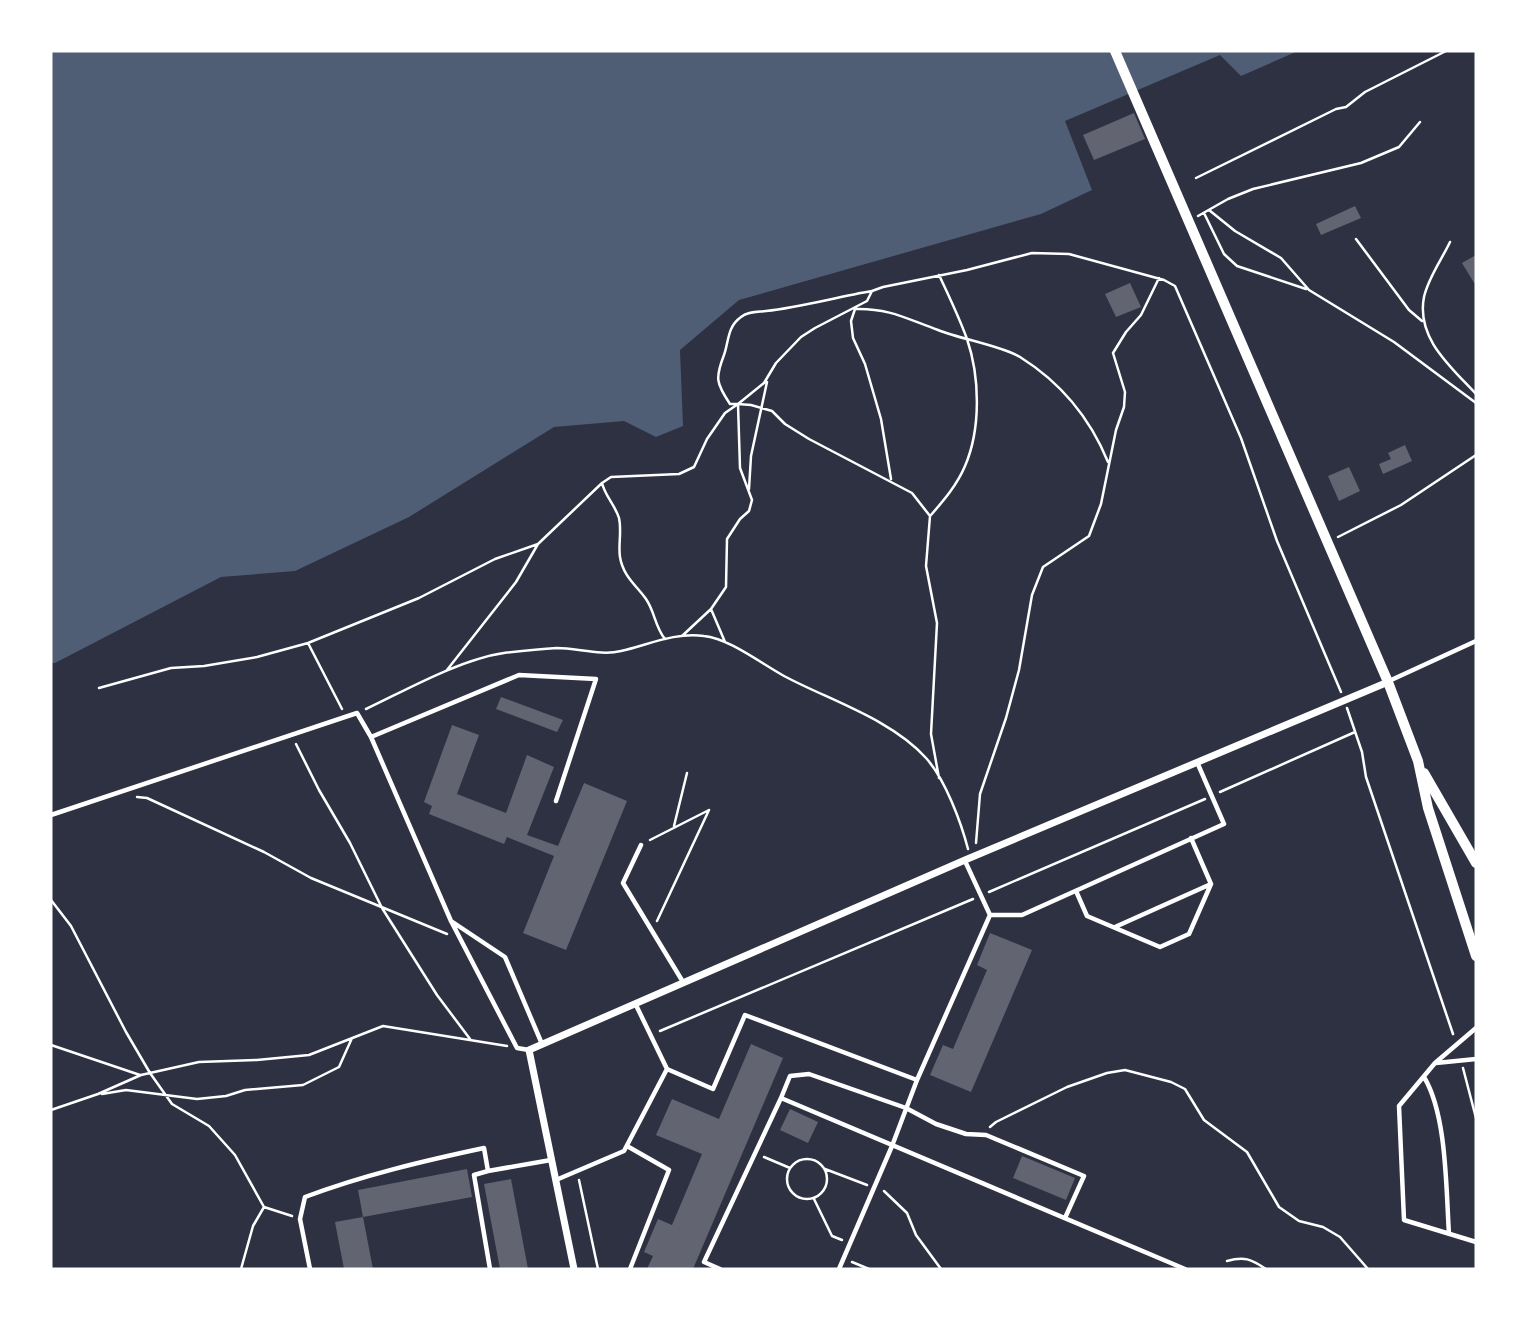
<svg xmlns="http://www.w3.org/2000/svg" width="1527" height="1320" viewBox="0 0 1527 1320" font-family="'PT Sans Narrow',sans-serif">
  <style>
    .water { fill: #4f5d75 }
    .building { fill: #626471 }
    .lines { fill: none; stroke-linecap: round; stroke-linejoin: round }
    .path { stroke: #fff; stroke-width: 2.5 }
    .service { stroke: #fff; stroke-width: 4.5 }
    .minor { stroke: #fff; stroke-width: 7 }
    .tertiary { stroke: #fff; stroke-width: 10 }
  </style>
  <rect width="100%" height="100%" fill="#2d3142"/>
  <!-- water -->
  <path class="water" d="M 51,51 L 1298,51 L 1241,76 L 1220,55 L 1065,121 L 1092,190 L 1041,214 L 739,300 L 680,350 L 683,426 L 656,437 L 624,421 L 554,427 L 409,517 L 295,571 L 221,577 L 55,663 L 51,663 Z"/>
  <!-- building -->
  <path class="building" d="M 1134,113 L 1145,139 L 1094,160 L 1083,135 Z
    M 1355,206 L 1361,218 L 1321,235 L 1316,224 Z
    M 1476,255 L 1476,286 L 1462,263 Z
    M 1130,283 L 1141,307 L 1116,317 L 1105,294 Z
    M 1405,445 L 1412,461 L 1383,474 L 1379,464 L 1391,459 L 1388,453 Z
    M 1349,467 L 1360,491 L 1339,501 L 1328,476 Z
    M 501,697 L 563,720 L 557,732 L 496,709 Z
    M 452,725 L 479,735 L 457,794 L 506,813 L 527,755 L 554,767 L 527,835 L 558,846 L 584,783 L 627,801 L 566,950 L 523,933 L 554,856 L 507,837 L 504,844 L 429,814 L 432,806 L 424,802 Z
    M 990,933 L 1032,950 L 971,1092 L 930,1075 L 943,1045 L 953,1049 L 987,970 L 977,965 Z
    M 751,1044 L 783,1058 L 693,1269 L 647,1269 L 653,1256 L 644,1252 L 658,1219 L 672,1225 L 702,1154 L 656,1135 L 672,1099 L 719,1119 Z
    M 790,1109 L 818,1122 L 808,1143 L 780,1130 Z
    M 1022,1156 L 1075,1178 L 1066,1200 L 1013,1178 Z
    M 467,1169 L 472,1197 L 363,1217 L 358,1190 Z
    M 511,1179 L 528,1269 L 500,1269 L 484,1184 Z
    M 363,1217 L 373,1269 L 344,1269 L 335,1222 Z"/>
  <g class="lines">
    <!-- path -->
    <path class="path" d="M 1196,178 L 1336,109 L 1346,107 L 1365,92 L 1446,51
      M 1209,210 L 1235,231 L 1281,258 L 1309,290 L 1394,342 L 1476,403
      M 1204,213 L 1224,254 L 1237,266 L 1306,289
      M 1198,216 L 1228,199 L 1253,189 L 1361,163 L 1399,147 L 1420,122
      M 1356,239 L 1409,310 L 1422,321
      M 1450,242 C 1442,259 1428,278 1424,297 C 1416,338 1450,366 1476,394
      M 872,291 C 836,297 802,307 766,311 C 758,312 748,311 741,317 C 727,327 729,341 724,355 C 715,378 716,383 730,404 L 738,404 L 764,383 L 776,363 L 801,337 L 815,328 L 867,301 L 872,291 L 883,287 L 967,270 L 1032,253 L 1069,254 L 1164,280 L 1175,286 L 1241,438 L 1277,541 L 1341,692
      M 891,479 L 881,419 L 865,364 L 853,338 L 851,321 L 855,309 C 889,308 907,319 938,330 C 960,339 1002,346 1020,357 C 1060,382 1090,418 1108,462
      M 749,489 L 751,456 L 767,382
      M 931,515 C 944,500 957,485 965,466 C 981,429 980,377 967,339 C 959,317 949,296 939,275
      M 1338,537 L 1401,505 L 1476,455
      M 711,609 L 725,642
      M 682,636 L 711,609 L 726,587 L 727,539 L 740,519 L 749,511 L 752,500 L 740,468 L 738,404
      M 665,639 C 655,627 655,612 646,599 C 636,585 623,576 620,557 C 618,545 622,531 619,518 C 615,505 605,496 602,483 L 611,477 L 679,474 L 694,467 L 707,439 L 725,413 L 738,404 L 751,405 L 772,411 L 785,424 L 809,439 L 912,493 L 930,516 L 926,566 L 937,623 L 931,734 L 939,778
      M 308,643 L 342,709
      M 447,670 L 516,582 L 538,544 L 602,483
      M 99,688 L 171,668 L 204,666 L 257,657 L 308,643 L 419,598 L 495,559 L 538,544
      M 1347,708 L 1362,752 L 1366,777 L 1453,1034
      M 366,709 C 406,690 461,659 504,653 C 521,651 540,649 557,648 C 577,648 601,656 621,651 C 648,645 674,632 704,636 C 728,638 762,664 784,676 C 829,700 891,719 926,758 C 945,779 961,822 968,849
      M 296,744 L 319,790 L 350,843 L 382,908 L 437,995 L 470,1039
      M 1220,792 L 1355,732
      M 137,797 L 147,798 L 264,852 L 311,878 L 447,934
      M 674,826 L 687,773
      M 650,840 L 709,810
      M 976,843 L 980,794 L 1006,718 L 1019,670 L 1032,595 L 1043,567 L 1089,536 L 1101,504 L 1116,430 L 1124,407 L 1125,392 L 1113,353 L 1126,332 L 1141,315 L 1159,278
      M 989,892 L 1205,799
      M 51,900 L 71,926 L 126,1032 L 150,1073 L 172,1104 L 209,1126 L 235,1155 L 264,1207 L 292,1216
      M 657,921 L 709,810
      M 660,1031 L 973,899
      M 51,1045 L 140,1075
      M 1463,1068 L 1476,1118
      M 102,1094 L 126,1090 L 197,1099 L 226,1096 L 245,1090 L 303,1085 L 339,1067 L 352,1038
      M 51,1110 L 98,1094 L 141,1075 L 199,1062 L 257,1060 L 309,1055 L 383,1026 L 507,1046
      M 990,1127 L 996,1122 L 1067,1087 L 1107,1073 L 1125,1070 L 1171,1082 L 1185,1089 L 1204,1120 L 1247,1152 L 1279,1207 L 1299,1221 L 1323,1227 L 1340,1237 L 1368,1269
      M 764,1157 L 790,1168
      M787 1179a20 20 0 1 1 40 0a20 20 0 1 1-40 0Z
      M 825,1169 L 867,1185
      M 579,1180 L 598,1269
      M 884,1191 L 907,1213 L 916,1235 L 941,1269
      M 814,1199 L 832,1236 L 842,1240
      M 1227,1261 C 1244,1256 1251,1259 1266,1269
      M 852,1262 L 869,1269
      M 241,1269 L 253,1226 L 264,1207"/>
    <!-- service -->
    <path class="service" d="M 1389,681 L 1476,641
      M 51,815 L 357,713 L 371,737
      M 641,845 L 623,883 L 683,982
      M 1076,891 L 1087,916 L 1160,947 L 1189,934 L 1211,884 L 1191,838
      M 990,915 L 1022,915 L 1224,824 L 1197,762
      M 451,921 L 505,957 L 542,1044
      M 1115,927 L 1211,884
      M 1476,1028 L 1435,1063 L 1399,1106 L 1404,1220 L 1476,1242
      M 529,1050 L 517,1048 L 451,921 L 371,737 L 519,675 L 596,679 L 556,801
      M 1436,1063 L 1476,1059
      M 667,1069 L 713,1089 L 745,1015 L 917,1080
      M 1424,1077 C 1447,1115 1446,1189 1449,1234
      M 627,1146 L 669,1170 L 630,1269
      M 488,1171 L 474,1175 L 490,1269
      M 556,1180 L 624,1151 L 667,1069 L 635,1003
      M 1065,1218 L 1084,1176 L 986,1135 L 966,1134 L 936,1124 L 906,1108 L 809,1074 L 790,1076 L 781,1098 L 1185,1269
      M 310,1269 L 300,1219 L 305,1197 C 364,1175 423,1161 484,1148 L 488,1171 L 551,1160
      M 720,1269 L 704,1262 L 781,1098
      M 839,1269 L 892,1146 L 917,1080 L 990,915 L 965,861"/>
    <!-- minor -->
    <path class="minor" d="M 574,1269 L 529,1050 L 965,860 L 1388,682"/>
    <!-- tertiary -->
    <path class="tertiary" d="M 1115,51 L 1388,682 L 1418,761 L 1428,808 L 1476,956
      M 1424,773 L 1476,863"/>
  </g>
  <!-- border -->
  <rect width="1527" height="1320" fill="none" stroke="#ffffff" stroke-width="105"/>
</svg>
